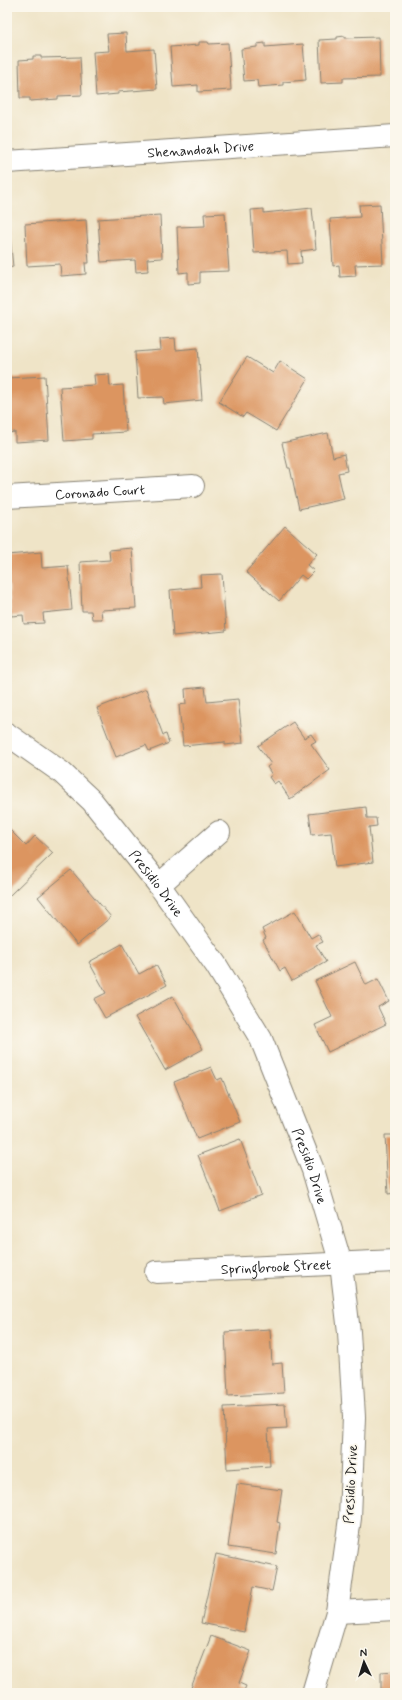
<svg xmlns="http://www.w3.org/2000/svg" width="402" height="1700" viewBox="0 0 402 1700" font-family="Mynerve,sans-serif">
  <style>
    .building { fill: #dc9561 }
    .lines { fill: none; stroke-linecap: round; stroke-linejoin: round }
    .minor-casing { stroke: #868072; stroke-width: 24 }
    .minor { stroke: #fff; stroke-width: 22 }
    .labels { text-anchor: middle; stroke-width: 3.5; stroke-linejoin: round; paint-order: stroke }
    .street-label { font-size: 14px; fill: #1c1c1c; stroke: #fbf7ec }
  </style>
  <rect width="100%" height="100%" fill="#fbf7ec"/>
  <filter id="ink" filterUnits="userSpaceOnUse"><feTurbulence type="fractalNoise" baseFrequency=".025" numOctaves="2"/><feDisplacementMap in="SourceGraphic" scale="8" xChannelSelector="R" yChannelSelector="G"/><feConvolveMatrix kernelMatrix="1 2 1 2 8 2 1 2 1" color-interpolation-filters="sRGB"/></filter>
  <filter id="wash" filterUnits="userSpaceOnUse"><feTurbulence type="fractalNoise" baseFrequency=".012" numOctaves="4" result="noise"/><feDisplacementMap in="SourceGraphic" scale="16" xChannelSelector="R" yChannelSelector="G"/><feGaussianBlur stdDeviation="0.9" result="paint"/><feColorMatrix in="noise" values="0 0 0 0 0 0 0 0 0 0 0 0 0 0 0 0 0 1.4 0 .05"/><feComposite in="paint" operator="in"/></filter>
  <g filter="url(#wash)">
    <rect width="100%" height="100%" fill="#efe4c7"/>
    <g id="blocks">
      <!-- building -->
      <path class="building" d="M 126,33 L 127,51 L 154,49 L 157,89 L 118,92 L 118,94 L 96,96 L 93,52 L 109,51 L 107,34 Z
        M 345,36 L 345,38 L 379,37 L 380,77 L 343,78 L 343,82 L 321,83 L 319,40 L 337,39 L 337,37 Z
        M 199,42 L 208,42 L 209,44 L 228,43 L 231,90 L 198,92 L 198,85 L 173,87 L 170,47 L 199,45 Z
        M 265,43 L 265,47 L 303,44 L 306,80 L 283,82 L 283,85 L 258,87 L 257,80 L 244,81 L 241,49 L 257,47 L 257,44 Z
        M 33,56 L 41,56 L 41,58 L 80,57 L 82,95 L 58,96 L 58,99 L 30,101 L 30,98 L 20,98 L 19,60 L 33,59 Z
        M 380,204 L 383,264 L 355,265 L 356,276 L 340,277 L 339,265 L 333,266 L 330,219 L 360,217 L 359,205 Z
        M 312,208 L 316,249 L 301,251 L 302,263 L 288,264 L 287,251 L 254,253 L 251,210 L 264,209 L 264,213 Z
        M 225,213 L 229,271 L 200,272 L 200,283 L 188,284 L 188,272 L 179,273 L 177,227 L 205,226 L 204,214 Z
        M 160,215 L 162,258 L 147,259 L 148,271 L 136,272 L 135,260 L 101,262 L 98,219 Z
        M 86,220 L 89,263 L 85,263 L 86,274 L 61,276 L 60,264 L 27,266 L 25,224 Z
        M 7,225 L 9,225 L 13,267 L 7,268 Z
        M 175,338 L 176,350 L 198,348 L 202,400 L 164,404 L 163,397 L 138,398 L 135,352 L 161,350 L 160,339 Z
        M 247,357 L 273,373 L 280,361 L 308,379 L 276,431 L 246,413 L 243,417 L 219,402 Z
        M 109,374 L 110,386 L 123,385 L 126,432 L 92,434 L 92,439 L 64,441 L 60,387 L 95,385 L 94,375 Z
        M 45,376 L 49,440 L 15,442 L 15,432 L 7,433 L 7,378 Z
        M 328,433 L 333,457 L 344,454 L 347,471 L 338,473 L 344,499 L 299,509 L 290,468 L 288,468 L 282,443 Z
        M 285,526 L 317,554 L 307,565 L 314,571 L 306,579 L 301,575 L 279,601 L 246,572 Z
        M 132,548 L 136,608 L 101,610 L 102,619 L 92,619 L 91,611 L 82,611 L 80,562 L 110,560 L 109,550 Z
        M 41,552 L 42,568 L 68,566 L 72,610 L 43,613 L 44,623 L 24,624 L 23,615 L 11,616 L 7,555 Z
        M 222,574 L 226,631 L 173,636 L 170,590 L 201,587 L 200,575 Z
        M 205,687 L 207,702 L 238,699 L 243,743 L 225,745 L 225,742 L 183,746 L 179,705 L 186,704 L 185,689 Z
        M 146,689 L 163,735 L 166,734 L 169,743 L 149,751 L 146,745 L 116,757 L 97,708 Z
        M 293,722 L 304,738 L 311,734 L 316,741 L 311,744 L 330,770 L 290,799 L 278,781 L 274,784 L 269,777 L 272,775 L 267,767 L 271,764 L 258,746 Z
        M 366,807 L 367,818 L 376,818 L 377,826 L 369,827 L 373,862 L 335,867 L 331,833 L 312,835 L 309,814 Z
        M 7,827 L 26,846 L 35,836 L 53,853 L 10,895 L 7,893 Z
        M 71,870 L 111,917 L 77,945 L 38,897 Z
        M 295,911 L 311,938 L 318,934 L 323,942 L 316,945 L 326,962 L 292,981 L 285,968 L 280,971 L 263,940 L 266,938 L 262,929 Z
        M 122,944 L 139,974 L 156,965 L 167,985 L 105,1018 L 94,999 L 106,993 L 89,962 Z
        M 355,962 L 366,985 L 378,979 L 389,1001 L 378,1007 L 386,1024 L 328,1052 L 315,1025 L 332,1017 L 315,981 Z
        M 173,996 L 203,1049 L 165,1070 L 135,1017 Z
        M 211,1067 L 217,1080 L 222,1078 L 240,1122 L 197,1139 L 174,1082 Z
        M 385,1135 L 395,1135 L 395,1193 L 388,1194 Z
        M 240,1139 L 261,1195 L 220,1211 L 198,1155 Z
        M 270,1329 L 272,1364 L 282,1363 L 284,1393 L 228,1396 L 225,1332 Z
        M 285,1404 L 287,1428 L 268,1429 L 270,1466 L 227,1469 L 224,1407 Z
        M 237,1484 L 282,1490 L 277,1522 L 280,1523 L 276,1554 L 228,1547 Z
        M 216,1554 L 277,1567 L 272,1591 L 253,1587 L 244,1632 L 201,1623 Z
        M 211,1636 L 251,1651 L 239,1683 L 246,1686 L 243,1693 L 189,1693 Z
        M 395,1671 L 395,1693 L 381,1693 L 381,1672 Z"/>
    </g>
  </g>
  <g filter="url(#ink)">
    <use href="#blocks" fill-opacity="0" stroke="#868072" stroke-width="1"/>
    <g class="lines">
      <!-- minor casing -->
      <g class="minor-casing">
        <g id="minor">
          <path id="s1" d="M 7,162 L 395,136"/>
          <path id="s2" d="M 7,497 L 193,486"/>
          <path id="s3" d="M 7,734 L 61,772 L 92,801 L 159,885 L 216,965 L 261,1039 L 313,1170 L 341,1264 L 349,1332 L 354,1417 L 350,1518 L 337,1612 L 313,1693"/>
          <path d="M 159,885 L 219,832"/>
          <path id="s4" d="M 156,1272 L 395,1261"/>
          <path d="M 337,1612 L 395,1609"/>
        </g>
      </g>
      <!-- minor -->
      <use href="#minor" class="minor"/>
    </g>
  </g>
  <g class="labels">
    <!-- street labels -->
    <g class="street-label">
      <text dy="5" stroke="none"><textPath href="#s1" startOffset="194">Shenandoah Drive</textPath></text>
      <text dy="5" stroke="none"><textPath href="#s2" startOffset="93">Coronado Court</textPath></text>
      <text dy="5" stroke="none"><textPath href="#s3" startOffset="213">Presidio Drive</textPath></text>
      <text dy="5" stroke="none"><textPath href="#s3" startOffset="537">Presidio Drive</textPath></text>
      <text dy="5" stroke="none"><textPath href="#s4" startOffset="120">Springbrook Street</textPath></text>
      <text transform="translate(350 1484) rotate(-87)" y="5">Presidio Drive</text>
    </g>
  </g>
  <!-- margin -->
  <rect width="402" height="1700" fill="none" stroke="#fbf7ec" stroke-width="24"/>
  <!-- north arrow -->
  <g transform="translate(364 1662) rotate(356)" stroke="#fbf7ec" stroke-width="3" paint-order="stroke">
  <path d="M0-3L7 15L0 10L-7 15Z" fill="#1c1c1c"/>
  <text y="-6" font-size="11" font-weight="bold" text-anchor="middle" fill="#1c1c1c">N</text>
  </g>
</svg>
